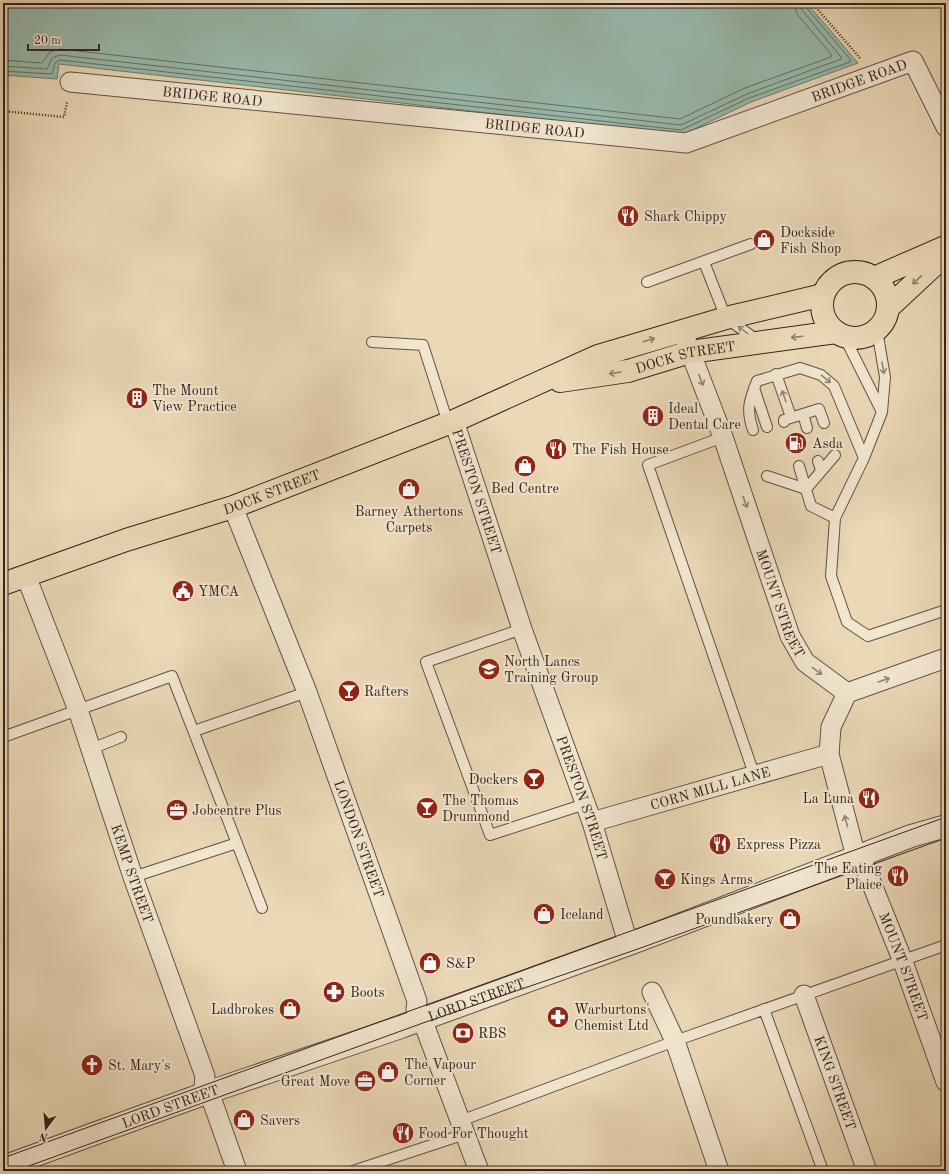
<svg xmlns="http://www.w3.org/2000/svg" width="949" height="1174" viewBox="0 0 949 1174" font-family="'Old Standard TT',serif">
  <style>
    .water { fill: #98baad; stroke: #707e73 }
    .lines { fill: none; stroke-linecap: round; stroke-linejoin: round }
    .shore { stroke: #666e65; stroke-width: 1 }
    .service-casing { stroke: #625044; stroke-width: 12 }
    .minor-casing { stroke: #625044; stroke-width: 21 }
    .tertiary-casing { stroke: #625044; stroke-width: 24 }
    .trunk-casing { stroke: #34231d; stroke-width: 24 }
    .path { stroke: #34231d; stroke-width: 2.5; stroke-dasharray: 1 2; stroke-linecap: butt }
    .service { stroke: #f2e6d0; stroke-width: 10 }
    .minor { stroke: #f2e6d0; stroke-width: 19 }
    .tertiary { stroke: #f2e6d0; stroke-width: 22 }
    .trunk { stroke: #ebd8b7; stroke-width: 22 }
    .tram { stroke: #34231d; stroke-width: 1 }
    .oneway { stroke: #907e6a }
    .oneway2 { stroke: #938476 }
    .labels { text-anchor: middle; stroke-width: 4; stroke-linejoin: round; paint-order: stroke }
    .street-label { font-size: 14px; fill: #34231d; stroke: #f2e6d0 }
    .poi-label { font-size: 14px; fill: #34231d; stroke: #f2e6d0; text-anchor: start }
  </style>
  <rect width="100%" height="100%" fill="#ebd8b7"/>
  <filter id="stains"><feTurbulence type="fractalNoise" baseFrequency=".005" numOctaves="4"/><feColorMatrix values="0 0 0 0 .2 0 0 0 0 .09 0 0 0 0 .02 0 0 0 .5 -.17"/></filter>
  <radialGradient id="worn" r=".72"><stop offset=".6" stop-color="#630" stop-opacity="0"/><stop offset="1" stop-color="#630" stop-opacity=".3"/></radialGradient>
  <!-- water -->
  <path class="water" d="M 3,3 L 807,3 L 858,63 L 751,102 L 682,135 L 59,64 L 57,79 L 3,75 Z"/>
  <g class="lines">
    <!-- shore -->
    <path class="shore" d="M 3,60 L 42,63 L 50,52 L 60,49 L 680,119 L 745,88 L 831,57 L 831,54 L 797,14 L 794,3
      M 3,66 L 47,69 L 52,58 L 60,55 L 681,125 L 747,94 L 841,59 L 841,57 L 802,10 L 800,3
      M 3,71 L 52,74 L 55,63 L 60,60 L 681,130 L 749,98 L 850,62 L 850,59 L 806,7 L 805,3"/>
    <!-- service casing -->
    <g class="service-casing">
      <path id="service" d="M 704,262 L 726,318 L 757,340
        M 647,282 L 751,244
        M 877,330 L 885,377 L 882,412 L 864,458 L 835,518 L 831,576 L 847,622 L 868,636 L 946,610
        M 844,336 L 882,412
        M 372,342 L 423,345 L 448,423
        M 776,374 L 791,417
        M 754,388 L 767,427
        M 803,414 L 807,428
        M 784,422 L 784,420 L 819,409 L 824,423
        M 753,430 C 746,410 749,401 757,381 L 800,368 L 821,375 L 834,386 L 864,458
        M 723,437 L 648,465 L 754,774
        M 818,461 L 821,470
        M 799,466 L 811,506 L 835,518
        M 767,476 L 806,489
        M 806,489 L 835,455
        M 522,629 L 426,662 L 490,835 L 585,804
        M 194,731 L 307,692
        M 3,737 L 172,676 L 262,908
        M 91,749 L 121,737
        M 133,877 L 237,843
        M 764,1009 L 823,1171
        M 460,1121 L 675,1041 L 946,945
        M 353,1171 L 465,1134"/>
    </g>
    <!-- minor casing -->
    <g class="minor-casing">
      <g id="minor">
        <path id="s1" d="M 70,82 L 686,143 L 913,61 L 946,127"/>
        <path id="s2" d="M 685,338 L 723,437 L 790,636 L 805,662 L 847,693"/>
        <path id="s3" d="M 454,421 L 522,629 L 592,822 L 625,933 L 632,943"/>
        <path id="s4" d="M 233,507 L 307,692 L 417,1001 L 416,1009 L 422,1019 L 479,1171"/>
        <path id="s5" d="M 26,576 L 78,710 L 133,877 L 205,1076 L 204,1086 L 209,1092 L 237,1171"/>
        <path id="s6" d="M 847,693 L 831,727 L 829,754 L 854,849 L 865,867 L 902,959 L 946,1082"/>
        <path d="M 847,693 L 946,658"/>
        <path id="s7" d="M 592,822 L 829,754"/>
        <path d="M 652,992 L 675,1041 L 719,1171"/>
        <path id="s8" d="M 804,995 L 867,1171"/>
      </g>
    </g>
    <!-- tertiary casing -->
    <g class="tertiary-casing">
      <g id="tertiary">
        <path id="s9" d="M 3,1167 L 209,1092 L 401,1027 L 632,943 L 911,836 L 946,826"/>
      </g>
    </g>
    <!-- trunk casing -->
    <g class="trunk-casing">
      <g id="trunk">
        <circle cx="855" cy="305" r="33"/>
        <path d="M 874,278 L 945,247"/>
        <path d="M 888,308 L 946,254"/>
        <path id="s10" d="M 560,381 L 628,371 L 690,352 L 836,332"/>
        <path id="s11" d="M 3,584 L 126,540 L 233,507 L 454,421 L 598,356 L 726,318 L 823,295"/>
      </g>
    </g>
    <!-- path -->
    <path class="path" d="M 812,3 L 860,58
      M 3,111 L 64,117 L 67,102"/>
    <!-- service -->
    <use href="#service" class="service"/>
    <!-- minor -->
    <use href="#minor" class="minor"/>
    <!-- tertiary -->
    <use href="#tertiary" class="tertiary"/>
    <!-- trunk -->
    <use href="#trunk" class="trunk"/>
    <!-- tram -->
    <path class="tram" d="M 3,1158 L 946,817
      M 15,1171 L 423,1023 L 635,950 L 946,838"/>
  </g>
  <!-- one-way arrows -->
  <defs><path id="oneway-shaft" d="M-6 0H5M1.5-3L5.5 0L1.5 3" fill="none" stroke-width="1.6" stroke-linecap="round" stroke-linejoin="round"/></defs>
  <g class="oneway">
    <use href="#oneway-shaft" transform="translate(917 280) rotate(137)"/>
    <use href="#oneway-shaft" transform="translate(797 337) rotate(173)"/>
    <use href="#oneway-shaft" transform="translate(649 340) rotate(-17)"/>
    <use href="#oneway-shaft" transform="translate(615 373) rotate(171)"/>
  </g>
  <g class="oneway2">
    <use href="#oneway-shaft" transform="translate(743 330) rotate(-144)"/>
    <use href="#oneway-shaft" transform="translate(883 368) rotate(80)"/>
    <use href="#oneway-shaft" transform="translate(826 379) rotate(40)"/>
    <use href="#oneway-shaft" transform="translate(701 380) rotate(69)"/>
    <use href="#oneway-shaft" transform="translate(784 396) rotate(-109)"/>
    <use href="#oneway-shaft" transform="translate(745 502) rotate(71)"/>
    <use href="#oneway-shaft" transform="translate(817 671) rotate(36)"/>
    <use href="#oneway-shaft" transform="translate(884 680) rotate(-19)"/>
    <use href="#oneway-shaft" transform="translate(846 821) rotate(-105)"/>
  </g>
  <!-- icons -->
  <defs>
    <g id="restaurant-disc" transform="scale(1.15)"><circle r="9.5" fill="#8f2418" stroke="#f2e6d0"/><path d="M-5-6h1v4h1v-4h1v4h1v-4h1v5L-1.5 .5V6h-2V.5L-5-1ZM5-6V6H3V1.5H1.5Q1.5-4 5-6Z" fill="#fff"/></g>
    <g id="shop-disc" transform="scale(1.15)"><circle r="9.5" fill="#8f2418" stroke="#f2e6d0"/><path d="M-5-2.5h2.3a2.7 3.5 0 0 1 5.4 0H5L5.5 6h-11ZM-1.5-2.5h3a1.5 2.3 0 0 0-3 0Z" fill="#fff"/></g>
    <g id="building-disc" transform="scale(1.15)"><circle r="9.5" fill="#8f2418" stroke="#f2e6d0"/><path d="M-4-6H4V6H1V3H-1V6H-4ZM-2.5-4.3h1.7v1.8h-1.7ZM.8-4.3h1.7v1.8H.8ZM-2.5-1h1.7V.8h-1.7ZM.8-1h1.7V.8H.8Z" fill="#fff"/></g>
    <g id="fuel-disc" transform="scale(1.15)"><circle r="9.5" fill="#8f2418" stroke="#f2e6d0"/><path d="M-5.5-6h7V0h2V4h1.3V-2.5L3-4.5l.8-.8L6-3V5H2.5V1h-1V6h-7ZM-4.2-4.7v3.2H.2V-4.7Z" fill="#fff"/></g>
    <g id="civic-disc" transform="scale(1.15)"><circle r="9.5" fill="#8f2418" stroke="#f2e6d0"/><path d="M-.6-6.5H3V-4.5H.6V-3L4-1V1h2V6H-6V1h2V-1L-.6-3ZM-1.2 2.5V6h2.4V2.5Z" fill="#fff"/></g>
    <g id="university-disc" transform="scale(1.15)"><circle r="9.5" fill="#8f2418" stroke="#f2e6d0"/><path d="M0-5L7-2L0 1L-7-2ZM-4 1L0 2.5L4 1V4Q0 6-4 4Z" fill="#fff"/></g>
    <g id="bar-disc" transform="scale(1.15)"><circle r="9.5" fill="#8f2418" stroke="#f2e6d0"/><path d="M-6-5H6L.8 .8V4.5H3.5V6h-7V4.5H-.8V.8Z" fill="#fff"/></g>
    <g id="office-disc" transform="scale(1.15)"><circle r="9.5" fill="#8f2418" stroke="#f2e6d0"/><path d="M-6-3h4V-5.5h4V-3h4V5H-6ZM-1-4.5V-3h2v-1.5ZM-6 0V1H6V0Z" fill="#fff"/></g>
    <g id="pharmacy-disc" transform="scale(1.15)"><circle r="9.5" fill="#8f2418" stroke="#f2e6d0"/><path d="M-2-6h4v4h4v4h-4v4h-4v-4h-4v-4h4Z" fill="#fff"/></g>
    <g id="bank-disc" transform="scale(1.15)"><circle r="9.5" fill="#8f2418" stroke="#f2e6d0"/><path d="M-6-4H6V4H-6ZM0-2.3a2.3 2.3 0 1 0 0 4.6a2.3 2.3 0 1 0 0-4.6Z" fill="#fff"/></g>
    <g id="church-disc" transform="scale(1.15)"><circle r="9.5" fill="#8f2418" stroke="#f2e6d0"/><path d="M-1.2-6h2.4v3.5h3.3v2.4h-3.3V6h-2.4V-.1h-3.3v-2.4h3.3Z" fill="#fff"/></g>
  </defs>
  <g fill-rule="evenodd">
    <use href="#restaurant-disc" x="628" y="216"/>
    <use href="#shop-disc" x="764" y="240"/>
    <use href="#building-disc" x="137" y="398"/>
    <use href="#building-disc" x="653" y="416"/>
    <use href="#fuel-disc" x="796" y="443"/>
    <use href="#restaurant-disc" x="556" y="449"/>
    <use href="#shop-disc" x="525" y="466"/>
    <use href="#shop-disc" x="409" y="489"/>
    <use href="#civic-disc" x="183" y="591"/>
    <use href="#university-disc" x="489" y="669"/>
    <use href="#bar-disc" x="349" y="691"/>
    <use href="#bar-disc" x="534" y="779"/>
    <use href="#restaurant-disc" x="869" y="798"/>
    <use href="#bar-disc" x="427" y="808"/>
    <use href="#office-disc" x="177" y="810"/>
    <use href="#restaurant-disc" x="720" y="844"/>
    <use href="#restaurant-disc" x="898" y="876"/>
    <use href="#bar-disc" x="665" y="879"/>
    <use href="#shop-disc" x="544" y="914"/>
    <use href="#shop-disc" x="790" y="919"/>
    <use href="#shop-disc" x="430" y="963"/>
    <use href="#pharmacy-disc" x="334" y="992"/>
    <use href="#shop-disc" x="290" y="1009"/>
    <use href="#pharmacy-disc" x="558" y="1017"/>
    <use href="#bank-disc" x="463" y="1033"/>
    <use href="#church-disc" x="92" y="1065"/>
    <use href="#shop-disc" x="388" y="1072"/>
    <use href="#office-disc" x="365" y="1081"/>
    <use href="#shop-disc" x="244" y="1120"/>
    <use href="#restaurant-disc" x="403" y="1133"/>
  </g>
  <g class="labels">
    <!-- street labels -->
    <g class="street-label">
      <text dy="5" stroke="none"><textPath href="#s1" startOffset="803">BRIDGE ROAD</textPath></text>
      <text dy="5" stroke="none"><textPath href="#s1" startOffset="143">BRIDGE ROAD</textPath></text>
      <text dy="5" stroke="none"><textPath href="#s1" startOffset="467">BRIDGE ROAD</textPath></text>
      <text dy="5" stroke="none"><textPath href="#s10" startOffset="128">DOCK STREET</textPath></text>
      <text dy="5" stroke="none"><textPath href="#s11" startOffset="284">DOCK STREET</textPath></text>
      <text dy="5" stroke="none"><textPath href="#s3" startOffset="74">PRESTON STREET</textPath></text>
      <text dy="5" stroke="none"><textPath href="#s2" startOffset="282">MOUNT STREET</textPath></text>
      <text dy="5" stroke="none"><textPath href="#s7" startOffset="123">CORN MILL LANE</textPath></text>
      <text dy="5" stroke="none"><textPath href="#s3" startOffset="398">PRESTON STREET</textPath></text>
      <text dy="5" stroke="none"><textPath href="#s4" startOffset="355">LONDON STREET</textPath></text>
      <text dy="5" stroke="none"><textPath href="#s5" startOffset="316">KEMP STREET</textPath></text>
      <text dy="5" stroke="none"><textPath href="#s6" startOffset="291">MOUNT STREET</textPath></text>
      <text dy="5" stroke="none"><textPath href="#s9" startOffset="502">LORD STREET</textPath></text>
      <text dy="5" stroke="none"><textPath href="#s8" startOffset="93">KING STREET</textPath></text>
      <text dy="5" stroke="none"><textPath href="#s9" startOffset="178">LORD STREET</textPath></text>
    </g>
    <!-- poi labels -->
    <g class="poi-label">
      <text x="644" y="221">Shark Chippy</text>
      <text x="780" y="237">Dockside<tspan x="780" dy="16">Fish Shop</tspan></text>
      <text x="152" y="395">The Mount<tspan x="152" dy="16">View Practice</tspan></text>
      <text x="668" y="413">Ideal<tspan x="668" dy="16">Dental Care</tspan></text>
      <text x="812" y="448">Asda</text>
      <text x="572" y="454">The Fish House</text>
      <text x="525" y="493" text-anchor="middle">Bed Centre</text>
      <text x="409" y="516" text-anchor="middle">Barney Athertons<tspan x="409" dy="16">Carpets</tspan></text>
      <text x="198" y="596">YMCA</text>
      <text x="504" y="666">North Lancs<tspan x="504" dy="16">Training Group</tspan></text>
      <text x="364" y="696">Rafters</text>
      <text x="518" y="784" text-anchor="end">Dockers</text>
      <text x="854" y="803" text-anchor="end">La Luna</text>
      <text x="442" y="805">The Thomas<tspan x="442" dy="16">Drummond</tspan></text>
      <text x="192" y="815">Jobcentre Plus</text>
      <text x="736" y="849">Express Pizza</text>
      <text x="882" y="873" text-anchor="end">The Eating<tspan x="882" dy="16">Plaice</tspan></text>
      <text x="680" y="884">Kings Arms</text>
      <text x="560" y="919">Iceland</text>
      <text x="774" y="924" text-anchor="end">Poundbakery</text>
      <text x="446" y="968">S&amp;P</text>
      <text x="350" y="997">Boots</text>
      <text x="274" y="1014" text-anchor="end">Ladbrokes</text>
      <text x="574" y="1014">Warburtons'<tspan x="574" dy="16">Chemist Ltd</tspan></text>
      <text x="478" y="1038">RBS</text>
      <text x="404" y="1069">The Vapour<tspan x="404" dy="16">Corner</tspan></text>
      <text x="108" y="1070">St. Mary's</text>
      <text x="350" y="1086" text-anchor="end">Great Move</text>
      <text x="260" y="1125">Savers</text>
      <text x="418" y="1138">Food For Thought</text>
    </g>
  </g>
  <!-- margin -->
  <rect width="949" height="1174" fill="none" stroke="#ebd8b7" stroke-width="16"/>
  <rect x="4" y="4" width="941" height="1166" fill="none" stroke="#34231d" stroke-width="2"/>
  <rect x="8" y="8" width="933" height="1158" fill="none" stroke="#34231d"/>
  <!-- north arrow -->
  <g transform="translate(46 1128) rotate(196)" stroke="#f2e6d0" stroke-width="3" paint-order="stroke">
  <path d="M0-3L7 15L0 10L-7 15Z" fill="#34231d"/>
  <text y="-6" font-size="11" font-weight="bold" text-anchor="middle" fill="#34231d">N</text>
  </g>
  <!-- scale -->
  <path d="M28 44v6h71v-6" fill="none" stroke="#34231d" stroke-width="2"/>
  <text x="34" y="44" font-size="12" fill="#34231d" stroke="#f2e6d0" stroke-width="3" paint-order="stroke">20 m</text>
  <rect width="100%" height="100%" filter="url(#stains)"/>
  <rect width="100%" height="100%" fill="url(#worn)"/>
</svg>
